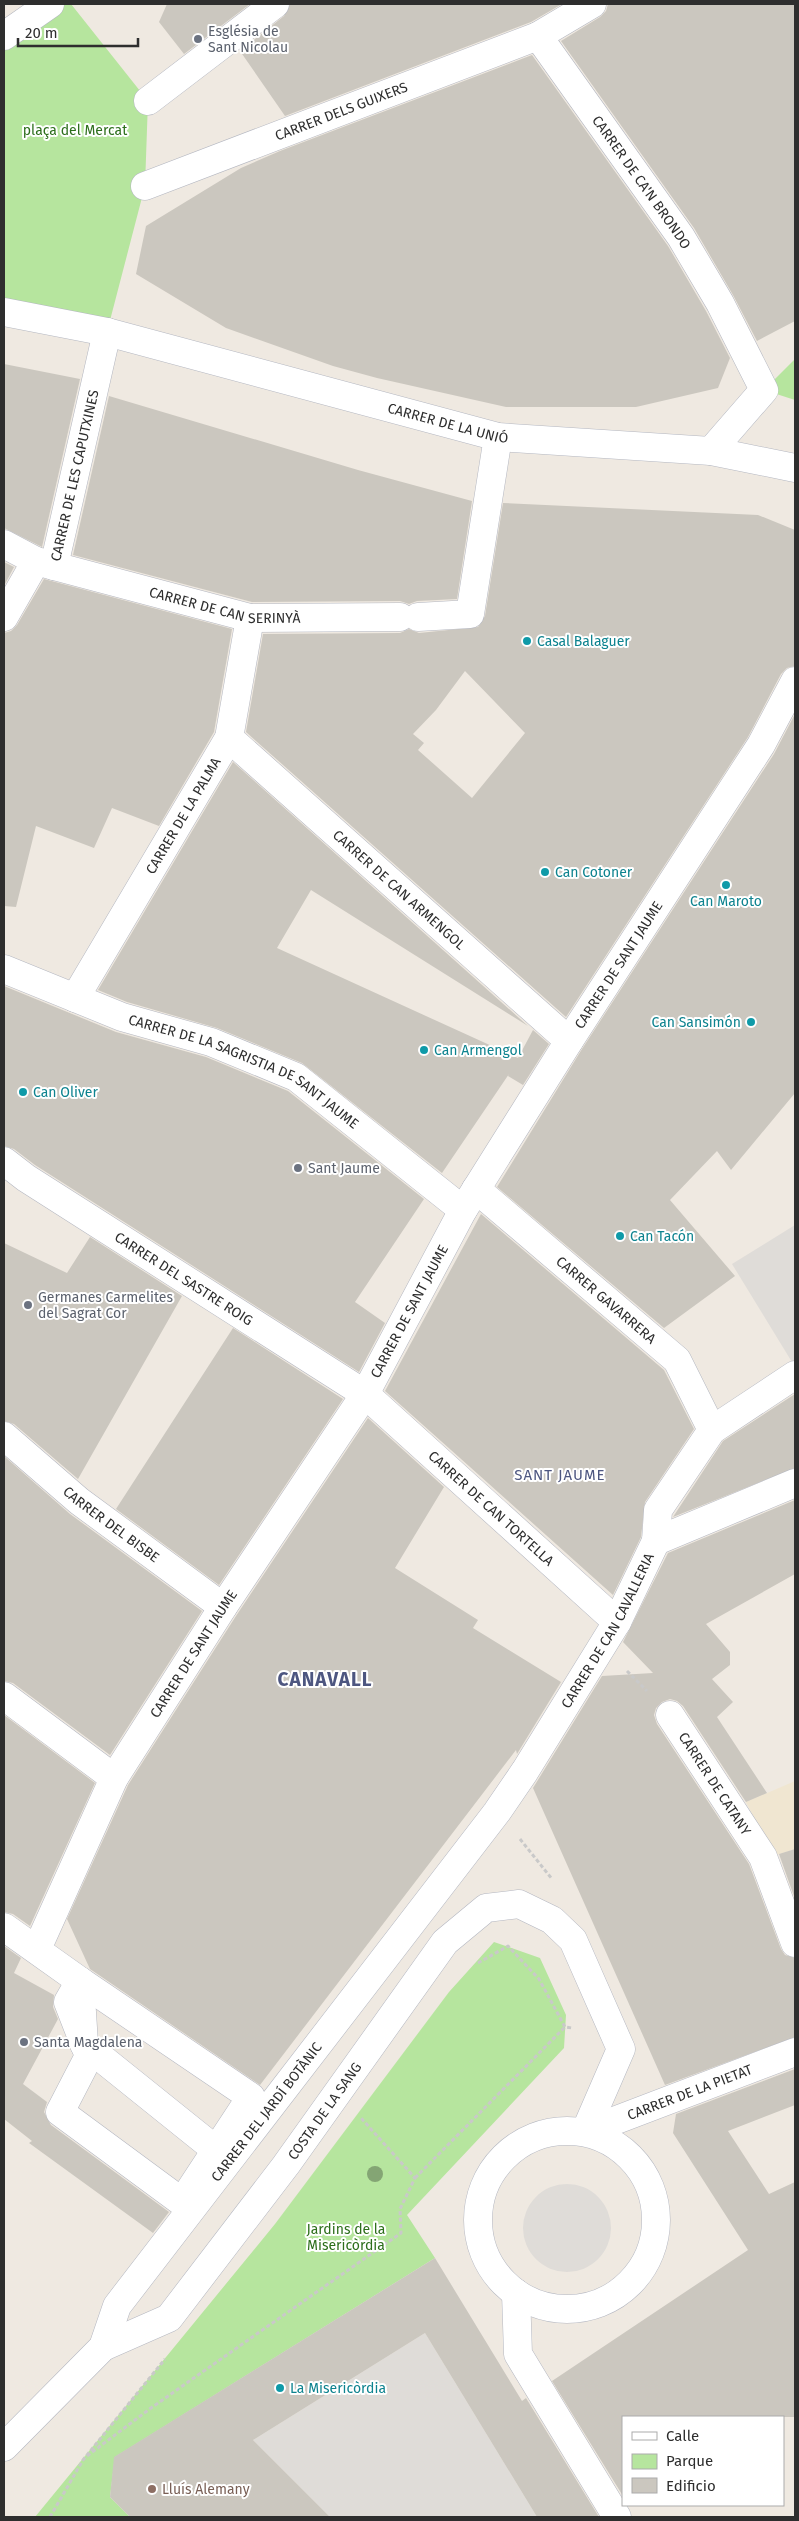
<svg xmlns="http://www.w3.org/2000/svg" width="799" height="2521" viewBox="0 0 799 2521" font-family="'Fira Sans',sans-serif">
  <style>
    .education { fill: #f0e6d1 }
    .green { fill: #b6e59e }
    .plaza { fill: #dfdcd8 }
    .building { fill: #cbc7bf; fill-rule: evenodd }
    .lines { fill: none; stroke-linecap: round; stroke-linejoin: round }
    .minor-casing { stroke: #b4b7c1; stroke-width: 29 }
    .path { stroke: #c9c9c9; stroke-width: 3; stroke-dasharray: 4 2.5; stroke-linecap: butt }
    .minor { stroke: #fff; stroke-width: 28 }
    .tree { fill: #84a574 }
    .worship-dot { fill: #6b7280; stroke: #fff; stroke-width: 2 }
    .culture-dot { fill: #0f9aa8; stroke: #fff; stroke-width: 2 }
    .education-dot { fill: #8d6e63; stroke: #fff; stroke-width: 2 }
    .labels { text-anchor: middle; stroke-width: 4; stroke-linejoin: round; paint-order: stroke }
    .worship-label { font-size: 14px; fill: #5b616d; stroke: #fff; text-anchor: start }
    .street-label { font-size: 14px; fill: #2e2e2e; stroke: #fff }
    .park-label { font-size: 14px; fill: #2c6e1b; stroke: #fff }
    .culture-label { font-size: 14px; fill: #0d838f; stroke: #fff; text-anchor: start }
    .education-label { font-size: 14px; fill: #785e54; stroke: #fff; text-anchor: start }
    .neighbourhood-label { font-size: 15px; letter-spacing: 1px; fill: #4d5680; stroke: #fff }
    .district-label { font-size: 19px; font-weight: bold; letter-spacing: 1px; fill: #4d5680; stroke: #fff }
  </style>
  <rect width="100%" height="100%" fill="#efe9e1"/>
  <!-- education -->
  <path class="education" d="M 795,1781 L 795,1849 L 773,1856 L 746,1802 Z"/>
  <!-- green -->
  <path class="green" d="M 50,4 L 71,4 L 148,101 L 145,186 L 107,332 L 4,313 L 4,36 Z
    M 795,359 L 795,400 L 764,390 Z
    M 494,1942 L 540,1958 L 566,2015 L 564,2048 L 407,2215 L 435,2258 L 115,2457 L 110,2497 L 130,2517 L 35,2517 L 275,2224 L 449,1992 Z"/>
  <!-- plaza -->
  <path class="plaza" d="M 795,1225 L 795,1367 L 732,1264 Z
    M523 2228a44 44 0 1 1 88 0a44 44 0 1 1-88 0Z
    M 425,2333 L 537,2517 L 330,2517 L 253,2440 Z"/>
  <!-- building -->
  <path class="building" d="M 167,4 L 250,4 L 184,54 L 159,22 Z
    M 290,4 L 562,4 L 531,22 L 285,116 L 240,51 L 284,16 Z
    M 608,4 L 795,4 L 795,321 L 757,341 L 733,295 L 694,228 L 561,41 L 600,17 L 606,11 Z
    M 532,55 L 668,246 L 706,311 L 730,358 L 718,388 L 636,407 L 506,407 L 377,378 L 333,366 L 226,328 L 136,274 L 146,226 L 241,168 L 280,151 Z
    M 4,364 L 80,379 L 42,547 L 4,528 Z
    M 109,396 L 358,470 L 472,501 L 457,599 L 417,601 L 409,604 L 400,601 L 252,602 L 73,555 Z
    M 503,503 L 758,515 L 795,530 L 795,666 L 787,668 L 781,674 L 748,737 L 566,1017 L 246,732 L 263,634 L 400,633 L 409,629 L 419,633 L 478,627 L 485,616 ZM 465,671 L 525,733 L 472,798 L 418,750 L 424,743 L 413,734 L 436,710 Z
    M 4,562 L 14,567 L 4,586 Z
    M 44,579 L 232,629 L 214,732 L 159,826 L 112,808 L 94,848 L 36,826 L 16,907 L 4,906 L 4,633 L 11,631 L 17,625 Z
    M 795,714 L 795,1093 L 731,1170 L 717,1151 L 670,1200 L 735,1276 L 664,1328 L 497,1187 L 582,1049 L 774,754 Z
    M 233,762 L 528,1026 L 311,890 L 277,948 L 518,1058 L 533,1030 L 549,1044 L 523,1085 L 508,1076 L 509,1074 L 442,1173 L 302,1063 L 217,1028 L 127,1002 L 98,990 Z
    M 4,986 L 116,1032 L 206,1057 L 288,1091 L 424,1199 L 355,1302 L 385,1323 L 359,1372 L 35,1165 L 14,1149 L 4,1146 Z
    M 481,1214 L 664,1370 L 694,1429 L 645,1502 L 641,1537 L 613,1595 L 385,1391 Z
    M 90,1237 L 182,1296 L 78,1479 L 14,1424 L 4,1421 L 4,1243 L 67,1273 Z
    M 233,1328 L 343,1399 L 219,1585 L 116,1509 Z
    M 795,1394 L 795,1468 L 673,1517 L 723,1441 Z
    M 368,1418 L 444,1487 L 395,1568 L 478,1620 L 473,1628 L 561,1682 L 517,1754 L 516,1750 L 260,2085 L 90,1969 L 67,1919 L 128,1785 L 236,1616 Z
    M 4,1456 L 70,1514 L 202,1611 L 110,1755 L 13,1683 L 4,1681 Z
    M 795,1500 L 795,1574 L 706,1624 L 730,1652 L 730,1665 L 712,1679 L 733,1702 L 717,1717 L 767,1793 L 746,1802 L 683,1706 L 677,1701 L 670,1699 L 662,1702 L 656,1708 L 654,1715 L 657,1724 L 749,1864 L 781,1949 L 785,1955 L 795,1958 L 795,2037 L 665,2085 L 533,1788 L 602,1676 L 653,1673 L 623,1642 L 668,1553 Z
    M 4,1715 L 95,1783 L 30,1926 L 13,1914 L 4,1912 Z
    M 795,1849 L 795,1899 L 779,1854 Z
    M 4,1946 L 21,1958 L 14,1973 L 54,1995 L 53,2007 L 58,2019 L 23,2084 L 47,2102 L 44,2112 L 51,2125 L 169,2212 L 153,2233 L 29,2143 L 32,2141 L 4,2119 Z
    M 795,2069 L 795,2105 L 728,2131 L 769,2194 L 795,2182 L 795,2417 L 623,2417 L 623,2496 L 552,2381 L 748,2250 L 673,2133 L 676,2114 Z
    M 435,2258 L 522,2401 L 526,2398 L 599,2517 L 537,2517 L 425,2333 L 253,2440 L 330,2517 L 130,2517 L 110,2497 L 114,2457 Z"/>
  <g class="lines">
    <!-- minor casing -->
    <g class="minor-casing">
      <g id="minor">
        <path id="s1" d="M 592,4 L 538,36 L 681,237 L 720,303 L 764,390 L 711,451"/>
        <path d="M 4,36 L 50,4"/>
        <path d="M 148,101 L 275,4"/>
        <path id="s2" d="M 145,186 L 538,36"/>
        <path id="s3" d="M 4,312 L 107,332 L 498,437 L 711,451 L 795,468"/>
        <path d="M 4,544 L 36,561"/>
        <path id="s4" d="M 54,566 L 250,618 L 400,617"/>
        <path id="s5" d="M 4,617 L 36,561 L 54,566 L 107,332"/>
        <path d="M 418,617 L 470,614 L 498,437"/>
        <path id="s6" d="M 229,738 L 569,1041"/>
        <path id="s7" d="M 4,969 L 122,1017 L 211,1042 L 296,1077 L 463,1210"/>
        <path id="s8" d="M 75,998 L 229,738 L 250,618"/>
        <path id="s9" d="M 4,1161 L 26,1178 L 365,1394 L 617,1622"/>
        <path id="s10" d="M 476,1189 L 677,1360 L 712,1430"/>
        <path id="s11" d="M 4,1436 L 79,1501 L 223,1607"/>
        <path d="M 656,1541 L 658,1510 L 712,1430 L 795,1375"/>
        <path d="M 4,1696 L 114,1778"/>
        <path id="s12" d="M 670,1715 L 763,1857 L 795,1943"/>
        <path d="M 4,1927 L 80,1981 L 84,2044 L 211,2146 L 214,2170"/>
        <path id="s13" d="M 37,1949 L 114,1778 L 223,1607 L 365,1394 L 463,1210 L 569,1041 L 761,745 L 795,681"/>
        <path d="M 80,1981 L 251,2097 L 182,2202 L 60,2112 L 89,2056 L 68,2002 Z"/>
        <circle cx="567" cy="2220" r="89"/>
        <path id="s14" d="M 585,2132 L 795,2052"/>
        <path d="M 516,2293 L 518,2354 L 617,2517"/>
        <path id="s15" d="M 103,2347 L 169,2318 L 286,2165 L 445,1942 L 486,1908 L 519,1904 L 552,1920 L 573,1940 L 621,2049 L 585,2132"/>
        <path id="s16" d="M 4,2447 L 103,2347 L 117,2306 L 497,1812 L 525,1771 L 617,1622 L 656,1541 L 795,1483"/>
      </g>
    </g>
    <!-- path -->
    <path class="path" d="M 627,1671 L 647,1691
      M 520,1839 L 552,1879
      M 478,1963 L 508,1946 L 539,1979 L 565,2027 L 572,2028
      M 415,2178 L 565,2027
      M 87,2456 L 151,2408 L 401,2233 L 400,2209 L 415,2178 L 361,2118
      M 50,2517 L 83,2460 L 165,2359"/>
    <!-- minor -->
    <use href="#minor" class="minor"/>
  </g>
  <!-- trees -->
  <circle class="tree" cx="375" cy="2174" r="8"/>
  <!-- markers -->
  <g class="worship-dot">
    <circle cx="198" cy="39" r="5"/>
    <circle cx="298" cy="1168" r="5"/>
    <circle cx="28" cy="1305" r="5"/>
    <circle cx="24" cy="2042" r="5"/>
  </g>
  <g class="culture-dot">
    <circle cx="527" cy="641" r="5"/>
    <circle cx="545" cy="872" r="5"/>
    <circle cx="726" cy="885" r="5"/>
    <circle cx="751" cy="1022" r="5"/>
    <circle cx="424" cy="1050" r="5"/>
    <circle cx="23" cy="1092" r="5"/>
    <circle cx="620" cy="1236" r="5"/>
    <circle cx="280" cy="2388" r="5"/>
  </g>
  <circle class="education-dot" cx="152" cy="2489" r="5"/>
  <g class="labels">
    <!-- worship labels -->
    <g class="worship-label">
      <text x="208" y="36">Església de<tspan x="208" dy="16">Sant Nicolau</tspan></text>
      <text x="308" y="1173">Sant Jaume</text>
      <text x="38" y="1302">Germanes Carmelites<tspan x="38" dy="16">del Sagrat Cor</tspan></text>
      <text x="34" y="2047">Santa Magdalena</text>
    </g>
    <!-- street labels -->
    <g class="street-label">
      <text dy="5" stroke="none"><textPath href="#s2" startOffset="210">CARRER DELS GUIXERS</textPath></text>
      <text dy="5" stroke="none"><textPath href="#s1" startOffset="242">CARRER DE CA'N BRONDO</textPath></text>
      <text dy="5" stroke="none"><textPath href="#s3" startOffset="458">CARRER DE LA UNIÓ</textPath></text>
      <text dy="5" stroke="none"><textPath href="#s5" startOffset="176">CARRER DE LES CAPUTXINES</textPath></text>
      <text dy="5" stroke="none"><textPath href="#s4" startOffset="176">CARRER DE CAN SERINYÀ</textPath></text>
      <text dy="5" stroke="none"><textPath href="#s8" startOffset="212">CARRER DE LA PALMA</textPath></text>
      <text dy="5" stroke="none"><textPath href="#s6" startOffset="228">CARRER DE CAN ARMENGOL</textPath></text>
      <text dy="5" stroke="none"><textPath href="#s13" startOffset="1145">CARRER DE SANT JAUME</textPath></text>
      <text dy="5" stroke="none"><textPath href="#s7" startOffset="262">CARRER DE LA SAGRISTIA DE SANT JAUME</textPath></text>
      <text dy="5" stroke="none"><textPath href="#s9" startOffset="215">CARRER DEL SASTRE ROIG</textPath></text>
      <text dy="5" stroke="none"><textPath href="#s10" startOffset="171">CARRER GAVARRERA</textPath></text>
      <text dy="5" stroke="none"><textPath href="#s13" startOffset="740">CARRER DE SANT JAUME</textPath></text>
      <text dy="5" stroke="none"><textPath href="#s9" startOffset="600">CARRER DE CAN TORTELLA</textPath></text>
      <text dy="5" stroke="none"><textPath href="#s11" startOffset="139">CARRER DEL BISBE</textPath></text>
      <text dy="5" stroke="none"><textPath href="#s16" startOffset="1020">CARRER DE CAN CAVALLERIA</textPath></text>
      <text dy="5" stroke="none"><textPath href="#s13" startOffset="335">CARRER DE SANT JAUME</textPath></text>
      <text dy="5" stroke="none"><textPath href="#s12" startOffset="82">CARRER DE CATANY</textPath></text>
      <text dy="5" stroke="none"><textPath href="#s14" startOffset="112">CARRER DE LA PIETAT</textPath></text>
      <text dy="5" stroke="none"><textPath href="#s15" startOffset="331">COSTA DE LA SANG</textPath></text>
      <text dy="5" stroke="none"><textPath href="#s16" startOffset="429">CARRER DEL JARDÍ BOTÀNIC</textPath></text>
    </g>
    <!-- park labels -->
    <g class="park-label">
      <text x="75" y="135">plaça del Mercat</text>
      <text x="346" y="2234">Jardins de la<tspan x="346" dy="16">Misericòrdia</tspan></text>
    </g>
    <!-- culture labels -->
    <g class="culture-label">
      <text x="537" y="646">Casal Balaguer</text>
      <text x="555" y="877">Can Cotoner</text>
      <text x="726" y="906" text-anchor="middle">Can Maroto</text>
      <text x="741" y="1027" text-anchor="end">Can Sansimón</text>
      <text x="434" y="1055">Can Armengol</text>
      <text x="33" y="1097">Can Oliver</text>
      <text x="630" y="1241">Can Tacón</text>
      <text x="290" y="2393">La Misericòrdia</text>
    </g>
    <!-- education labels -->
    <g class="education-label">
      <text x="162" y="2494">Lluís Alemany</text>
    </g>
    <!-- neighbourhood labels -->
    <g class="neighbourhood-label">
      <text x="560" y="1480">SANT JAUME</text>
    </g>
    <!-- district labels -->
    <g class="district-label">
      <text x="325" y="1686">CANAVALL</text>
    </g>
  </g>
  <!-- border -->
  <rect width="799" height="2521" fill="none" stroke="#2e2e2e" stroke-width="10"/>
  <!-- legend -->
  <rect x="622" y="2416" width="162" height="90" fill="#ffffff" stroke="#ababab"/>
  <rect x="632" y="2432" width="25" height="8" fill="#ffffff" stroke="#ababab"/>
  <text x="666" y="2441" font-size="15" fill="#2e2e2e">Calle</text>
  <rect x="632" y="2454" width="25" height="15" fill="#b6e59e" stroke="#ababab"/>
  <text x="666" y="2466" font-size="15" fill="#2e2e2e">Parque</text>
  <rect x="632" y="2478" width="25" height="15" fill="#cbc7bf" stroke="#ababab"/>
  <text x="666" y="2491" font-size="15" fill="#2e2e2e">Edificio</text>
  <!-- scale -->
  <path d="M18 38v8h120v-8" fill="none" stroke="#2e2e2e" stroke-width="2.5"/>
  <text x="25" y="38" font-size="15" fill="#2e2e2e" stroke="#ffffff" stroke-width="4" paint-order="stroke">20 m</text>
</svg>
